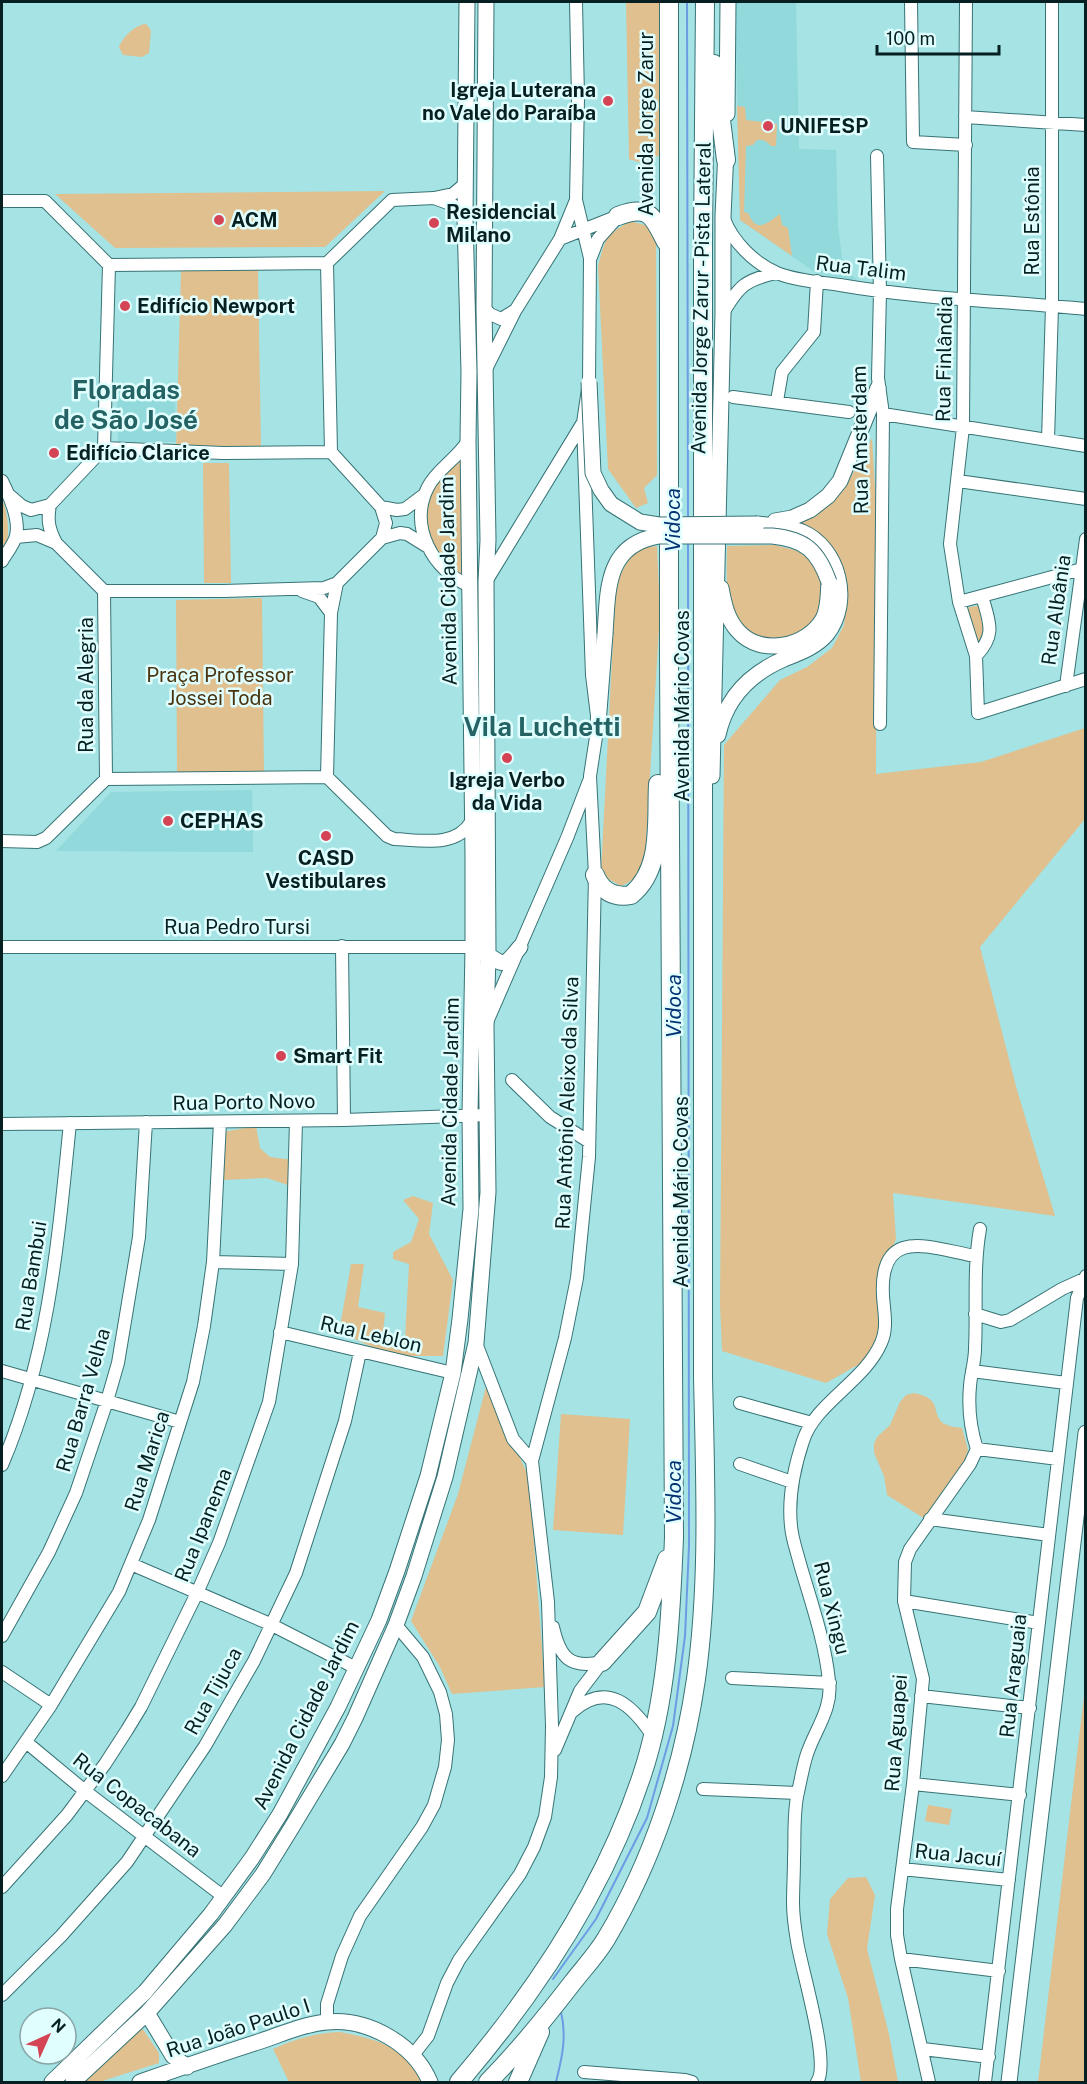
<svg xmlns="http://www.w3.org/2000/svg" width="1087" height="2084" viewBox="0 0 1087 2084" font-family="'Public Sans',sans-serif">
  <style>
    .built { fill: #91d9db }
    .green { fill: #e0c08e }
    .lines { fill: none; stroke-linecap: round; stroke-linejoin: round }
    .stream { stroke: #6c9ce4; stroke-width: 2 }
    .minor-casing { stroke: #377375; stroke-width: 14 }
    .major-casing { stroke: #377375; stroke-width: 17 }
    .highway-casing { stroke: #377375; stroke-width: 20 }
    .minor { stroke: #fff; stroke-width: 12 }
    .major { stroke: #fff; stroke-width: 15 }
    .highway { stroke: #fff; stroke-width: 18 }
    .major-bridge-casing { stroke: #377375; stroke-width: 17; stroke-linecap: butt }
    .major-bridge { stroke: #fff; stroke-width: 15 }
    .poi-dot { fill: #d54454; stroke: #e0fefe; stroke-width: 2 }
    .labels { text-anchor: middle; stroke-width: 5; stroke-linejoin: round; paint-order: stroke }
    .poi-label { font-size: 20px; font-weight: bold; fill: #061f20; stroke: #e0fefe; text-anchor: start }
    .street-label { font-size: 20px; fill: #061f20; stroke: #e0fefe }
    .park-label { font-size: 20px; fill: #49340f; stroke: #e0fefe }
    .water-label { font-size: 21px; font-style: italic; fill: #043272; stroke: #e0fefe }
    .district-label { font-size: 26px; font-weight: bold; fill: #246264; stroke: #e0fefe }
  </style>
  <rect width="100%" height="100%" fill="#a5e3e5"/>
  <!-- built -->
  <path class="built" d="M 735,2 L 796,2 L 799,149 L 836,150 L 838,225 L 843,266 L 857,280 L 816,273 L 740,220 Z
    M 117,385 L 175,385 L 176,442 L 118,442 Z
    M 252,790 L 253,852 L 56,851 L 111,792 Z"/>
  <!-- green -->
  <path class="green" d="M 626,2 L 661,2 L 661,154 L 645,164 L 629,159 Z
    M 146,24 L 151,30 L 149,53 L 142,57 L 123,55 L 119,47 C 123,37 135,25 146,24 Z
    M 737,106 L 745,107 L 746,120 L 777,124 L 776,146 L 771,146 C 767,141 763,139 757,140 L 753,145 L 746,146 L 744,212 L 748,213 C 757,235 768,222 780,214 L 782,225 L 788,228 L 792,256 L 740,220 Z
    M 385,191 L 325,247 L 115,248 L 55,194 Z
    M 630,221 L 648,226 L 656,243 L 657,475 L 644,488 L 648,503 L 636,508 L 608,469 L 598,266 C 606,237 605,236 630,221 Z
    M 258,269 L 261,449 L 176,449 L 181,270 Z
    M 872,438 L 877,520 L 876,774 L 981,762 L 1085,728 L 1085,819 L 980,947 L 1017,1090 L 1055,1216 L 893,1193 L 896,1239 L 877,1287 L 879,1335 L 863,1362 L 826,1383 L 722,1351 L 720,1305 L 724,745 L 780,680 L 807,667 L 832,648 L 844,625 L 847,592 L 796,524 L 847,484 Z
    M 461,452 L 470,586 L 428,547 L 425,494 Z
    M 203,463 L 229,463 L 231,583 L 204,583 Z
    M 2,497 C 8,517 12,536 2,555 Z
    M 774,545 C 781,547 790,548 797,551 C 831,568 830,622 794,636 C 789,638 785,640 780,640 C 776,640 771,639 767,638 C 753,635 745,631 736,619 C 724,602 727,566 727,546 Z
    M 657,546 L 660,612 L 645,858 C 641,873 635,880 621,886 L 610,880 L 601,872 L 616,582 L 629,559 L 641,548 Z
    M 262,598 L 264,773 L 177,773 L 176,600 Z
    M 980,605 L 986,633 L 978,647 L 966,608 Z
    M 256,1126 L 260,1148 L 270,1157 L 293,1160 L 288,1185 L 267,1178 L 222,1180 L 223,1132 Z
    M 413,1196 L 433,1203 L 429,1234 L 453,1280 L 443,1356 L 392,1356 L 339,1332 L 351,1264 L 364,1264 L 358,1307 L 385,1313 L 383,1334 L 405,1338 L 409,1264 L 393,1259 L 393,1252 L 411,1242 L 419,1219 L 403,1200 Z
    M 487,1383 L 529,1478 L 545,1687 L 452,1694 L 440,1667 L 411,1621 L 458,1494 Z
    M 914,1393 C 944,1399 930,1412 943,1423 C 949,1427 956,1427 962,1428 L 968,1450 L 963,1466 L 925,1519 L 887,1495 L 884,1476 L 874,1453 L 874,1444 L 877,1437 L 890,1425 L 900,1402 L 906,1395 Z
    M 561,1414 L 630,1419 L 623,1535 L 553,1530 Z
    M 1085,1687 L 1085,2082 L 1038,2082 Z
    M 928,1805 L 952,1809 L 949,1825 L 925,1821 Z
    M 866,1877 L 875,1895 L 867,1949 L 889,2034 L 898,2082 L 861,2082 L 848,1998 L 827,1934 L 830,1899 L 848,1878 Z
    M 142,2028 L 159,2053 L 159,2063 L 99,2082 L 73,2082 Z
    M 340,2032 C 381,2040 401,2046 424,2082 L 289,2082 L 273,2049 C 295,2039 315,2033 340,2032 Z"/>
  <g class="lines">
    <!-- stream -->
    <path class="stream" d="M 687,2 L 688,519
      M 553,1979 L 596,1919 L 647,1818 L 673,1726 L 685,1636 L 689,1546 L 688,542
      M 556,2082 C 562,2058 567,2037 561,2012"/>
    <!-- minor casing -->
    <g class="minor-casing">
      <path id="minor" d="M 911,2 L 913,142 L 966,145
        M 966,2 L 963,427 L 950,544 L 959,602 L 976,656 L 978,713 L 1086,679
        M 965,117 L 1086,125
        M 877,156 L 880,292 L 878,378 L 883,414 L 880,724
        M 465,184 L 453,194 L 434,198 L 453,205 L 465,218
        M 2,201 L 45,201 L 109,265 L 327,263 L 392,200 L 434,198
        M 724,219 C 733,242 754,263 777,273 C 797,281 819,282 840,285 C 921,299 1004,301 1086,309
        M 560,239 L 618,216
        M 591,257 L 598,239 L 615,220
        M 327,263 L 331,452
        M 484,308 L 490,314 L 501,319 L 514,311
        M 723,313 C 739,286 745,280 776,273
        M 485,371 L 515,311 L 560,239 L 576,200
        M 733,397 L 849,412
        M 777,401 L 782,372 L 814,332 L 817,281
        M 883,414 L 1086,446
        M 1048,440 L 1052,306 L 1052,2
        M 468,441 C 457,459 437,469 428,487 C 408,526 433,571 470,586
        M 104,448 L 109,265
        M 2,481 C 9,495 20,520 16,536 C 14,544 6,554 2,561
        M 958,481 L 1086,499
        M 8,494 L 22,506 L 31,510 L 50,505 L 104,448 L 223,453 L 331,452 L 381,507 L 397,510 L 405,509 L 425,494
        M 50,505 C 47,521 49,529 56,543
        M 381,507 L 386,523 L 382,538
        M 16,537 L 37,535 L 56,543 L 104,591 L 224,591 L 324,588 L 337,583 L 382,538 L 400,533 L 407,534 L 428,547
        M 487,580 L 582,424
        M 104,591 L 106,779
        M 302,591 L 319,597 L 331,613
        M 959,602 L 1082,569
        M 976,656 C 997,634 989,622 982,596
        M 1066,686 L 1086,539
        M 327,777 L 331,613 L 337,583
        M 2,841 L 37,842 L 46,838 L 106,779 L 327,777 L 387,836 L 394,839 C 420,840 456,848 471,822
        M 342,946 L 344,1120
        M 2,947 L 473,947
        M 487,1022 L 567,838 L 589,781
        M 512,1080 L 550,1117 L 588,1141
        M 2,1124 L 344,1120 L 487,1115
        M 213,1262 L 292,1264
        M 975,1314 L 1001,1322 L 1010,1320 L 1062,1289 L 1084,1279
        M 280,1332 L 453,1373
        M 2,1371 L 180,1422
        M 972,1371 L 1066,1383
        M 740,1403 L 812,1423
        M 977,1449 L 1058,1459
        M 532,1461 L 565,1338 L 577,1278 L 589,1157 L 595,875 L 590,776 L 598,724 L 592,675 L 583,423 L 589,382 L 590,258 L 576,200 L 578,98 L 576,2
        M 740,1464 L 792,1482
        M 2,1465 C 49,1355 58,1241 70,1123
        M 930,1519 L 1049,1535
        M 131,1564 L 270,1624 L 356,1668
        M 904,1601 L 1039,1623
        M 553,1627 C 560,1658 570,1669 602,1662
        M 2,1636 L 49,1552 L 76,1493 L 107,1401 L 118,1363 L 139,1237 L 146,1122
        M 2,1672 L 51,1705
        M 732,1678 L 830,1683
        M 921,1696 L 1030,1708
        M 573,1711 C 607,1681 632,1705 652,1735
        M 26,1742 L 85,1791 L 224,1897
        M 555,1750 L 580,1691 L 602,1662
        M 2,1776 L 51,1705 L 119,1592 L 149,1520 L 193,1382 L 204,1326 L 213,1262 L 220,1122
        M 913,1784 L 1020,1795
        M 703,1789 L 797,1793
        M 902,1869 L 1009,1880
        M 2,1887 L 67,1815 L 105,1764 L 127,1730 L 141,1707 L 197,1593 L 219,1543 L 269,1402 L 292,1264 L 296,1121
        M 901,1959 L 999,1971
        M 2,1995 L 61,1936 L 127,1862 L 205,1746 L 254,1661 L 296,1573 L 345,1421 L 360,1352
        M 327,2022 L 327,2004 L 342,1956 L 360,1916 L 422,1827 L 434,1805 L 445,1767 L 448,1740 L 446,1714 L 440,1692 L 423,1657 L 396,1625
        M 923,2049 L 989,2057
        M 413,2055 L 428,2036 L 447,1983 L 459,1960 L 520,1874 L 534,1847 L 545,1817 L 551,1777 L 552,1726 L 548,1602 L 532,1461 L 513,1439 L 476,1343
        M 584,2072 L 685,2080 L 692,2082
        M 817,2082 C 831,2064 801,1968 797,1941 C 795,1929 793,1915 793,1903 C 793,1888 794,1874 794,1859 C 795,1838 793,1813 798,1792 C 801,1779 803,1766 807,1754 C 815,1730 833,1708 829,1681 C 825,1641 811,1602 800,1564 C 797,1552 792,1539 791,1526 C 788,1497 794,1468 803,1441 C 815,1403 865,1381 881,1343 C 888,1328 884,1312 883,1296 C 879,1225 930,1248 975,1256
        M 929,2082 L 901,1959 L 897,1935 L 897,1909 L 913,1784 L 923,1679 L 904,1601 L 905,1562 L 910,1549 L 970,1464 L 977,1449 C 970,1428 968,1408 970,1386 C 971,1373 975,1361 975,1349 C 977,1308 973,1269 980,1229
        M 985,2082 L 1077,1298 L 1086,1276"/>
    </g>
    <!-- major casing -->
    <g class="major-casing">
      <path id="major" d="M 727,114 L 728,2
        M 775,521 L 792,518 L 810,510 L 828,496 L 840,481 L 878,388
        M 721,588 C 724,604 727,619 738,631 C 761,657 807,647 823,619 C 829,608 828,594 829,582
        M 598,724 L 605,634
        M 718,735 C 726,698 749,674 784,659 C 799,653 816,647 827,634 C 852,602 839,548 802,532 C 787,526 772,526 757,524
        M 712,776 L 723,313 L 723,216 L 726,150
        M 483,952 C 505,965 502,969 520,947
        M 147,2013 L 173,2056 L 187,2067
        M 52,2082 L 145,1992 L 211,1914 L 252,1858 L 280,1814 L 338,1707 L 379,1620 L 397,1571 L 428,1476 L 453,1373 L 460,1319 L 471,1209 L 470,1115 L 473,947 L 473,856 L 468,441 L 469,372 L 465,218 L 467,2
        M 73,2082 L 147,2013 L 225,1925 L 263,1874 L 292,1827 L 342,1744 L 355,1718 L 396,1625 L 414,1576 L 445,1477 L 476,1343 L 488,1192 L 486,1026 L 488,955 L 486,581 L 488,540 L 484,308 L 486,2
        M 140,2082 C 180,2068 220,2054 261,2041 C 282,2034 304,2024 327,2022 C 368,2018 414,2044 430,2082
        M 1009,2082 L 1086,1433"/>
    </g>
    <!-- highway casing -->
    <g class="highway-casing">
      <path id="highway" d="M 714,64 L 726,160
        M 618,216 C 649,204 653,216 666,242
        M 595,875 C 601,891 614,898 631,895 C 663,869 656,822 658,784
        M 602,1662 L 647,1612 L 667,1559
        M 459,2082 C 535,1993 605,1888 642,1775 C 667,1700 671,1616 674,1537 L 669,660 L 669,2
        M 488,2082 C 519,2051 546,2017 573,1982 C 584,1968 597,1954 606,1939 C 653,1860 683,1769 696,1679 C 710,1580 705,1475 703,1376 L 703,242 L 705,2
        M 518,2082 L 540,2032"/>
    </g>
    <!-- minor -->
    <use href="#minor" class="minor"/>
    <!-- major -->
    <use href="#major" class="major"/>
    <!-- highway -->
    <use href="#highway" class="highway"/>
    <!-- major-bridge casing -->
    <g class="major-bridge-casing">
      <path id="major-bridge" d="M 589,382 L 593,473 L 601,490 L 611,504 L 640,522 L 659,525 L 757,524
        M 605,634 C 608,591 605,545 658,536 L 772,536 C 805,539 818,551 829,582"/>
    </g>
    <!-- major-bridge -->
    <use href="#major-bridge" class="major-bridge"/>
  </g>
  <!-- markers -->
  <g class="poi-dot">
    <circle cx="608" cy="101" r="6"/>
    <circle cx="768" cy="126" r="6"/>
    <circle cx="219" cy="220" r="6"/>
    <circle cx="434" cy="223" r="6"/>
    <circle cx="125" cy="306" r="6"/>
    <circle cx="54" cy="453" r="6"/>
    <circle cx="507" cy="758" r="6"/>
    <circle cx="168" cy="821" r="6"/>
    <circle cx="326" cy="836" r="6"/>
    <circle cx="281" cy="1056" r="6"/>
  </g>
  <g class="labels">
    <!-- poi labels -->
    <g class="poi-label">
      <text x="596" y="97" text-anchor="end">Igreja Luterana<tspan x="596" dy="23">no Vale do Paraíba</tspan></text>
      <text x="780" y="133">UNIFESP</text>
      <text x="446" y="219">Residencial<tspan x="446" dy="23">Milano</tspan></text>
      <text x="231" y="227">ACM</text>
      <text x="137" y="313">Edifício Newport</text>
      <text x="66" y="460">Edifício Clarice</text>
      <text x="507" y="787" text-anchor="middle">Igreja Verbo<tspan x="507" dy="23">da Vida</tspan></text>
      <text x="180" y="828">CEPHAS</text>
      <text x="326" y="865" text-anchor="middle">CASD<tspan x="326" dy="23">Vestibulares</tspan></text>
      <text x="293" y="1063">Smart Fit</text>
    </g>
    <!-- street labels -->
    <g class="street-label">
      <text transform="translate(646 124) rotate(-90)" y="7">Avenida Jorge Zarur</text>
      <text transform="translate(1032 221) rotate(-90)" y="7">Rua Estônia</text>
      <text transform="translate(861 268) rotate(7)" y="7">Rua Talim</text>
      <text transform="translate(701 298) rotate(-89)" y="7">Avenida Jorge Zarur - Pista Lateral</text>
      <text transform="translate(944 359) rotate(-89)" y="7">Rua Finlândia</text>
      <text transform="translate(860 440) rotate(-91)" y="7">Rua Amsterdam</text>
      <text transform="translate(448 581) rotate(-91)" y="7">Avenida Cidade Jardim</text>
      <text transform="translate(1056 610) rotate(-82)" y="7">Rua Albânia</text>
      <text transform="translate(86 685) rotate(-90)" y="7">Rua da Alegria</text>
      <text transform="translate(682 706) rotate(-90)" y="7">Avenida Mário Covas</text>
      <text x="237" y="934">Rua Pedro Tursi</text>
      <text transform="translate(244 1102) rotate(-1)" y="7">Rua Porto Novo</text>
      <text transform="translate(450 1102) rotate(-89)" y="7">Avenida Cidade Jardim</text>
      <text transform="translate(567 1103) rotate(-88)" y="7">Rua Antônio Aleixo da Silva</text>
      <text transform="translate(681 1192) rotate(-90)" y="7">Avenida Mário Covas</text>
      <text transform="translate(31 1276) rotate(-81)" y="7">Rua Bambui</text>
      <text transform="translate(371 1334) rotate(13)" y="7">Rua Leblon</text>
      <text transform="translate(83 1400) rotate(-74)" y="7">Rua Barra Velha</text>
      <text transform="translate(147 1461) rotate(-72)" y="7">Rua Marica</text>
      <text transform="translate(203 1525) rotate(-68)" y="7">Rua Ipanema</text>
      <text transform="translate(832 1608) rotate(76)" y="7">Rua Xingu</text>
      <text transform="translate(1013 1676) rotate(-84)" y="7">Rua Araguaia</text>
      <text transform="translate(213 1691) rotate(-61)" y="7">Rua Tijuca</text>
      <text transform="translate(306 1715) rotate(-63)" y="7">Avenida Cidade Jardim</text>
      <text transform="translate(896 1733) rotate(-86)" y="7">Rua Aguapei</text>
      <text transform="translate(137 1805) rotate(38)" y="7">Rua Copacabana</text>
      <text transform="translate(958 1855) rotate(6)" y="7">Rua Jacuí</text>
      <text transform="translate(238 2028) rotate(-18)" y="7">Rua João Paulo I</text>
    </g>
    <!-- park labels -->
    <g class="park-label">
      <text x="220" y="682">Praça Professor<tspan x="220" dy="23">Jossei Toda</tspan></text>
    </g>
    <!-- water labels -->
    <g class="water-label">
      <text transform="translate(673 520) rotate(-90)" y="7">Vidoca</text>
      <text transform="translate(674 1006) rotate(-90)" y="7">Vidoca</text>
      <text transform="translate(674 1492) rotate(-90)" y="7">Vidoca</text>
    </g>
    <!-- district labels -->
    <g class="district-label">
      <text x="126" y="399">Floradas<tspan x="126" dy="30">de São José</tspan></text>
      <text x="542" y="736">Vila Luchetti</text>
    </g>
  </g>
  <!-- border -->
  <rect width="1087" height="2084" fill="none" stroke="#061f20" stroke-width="6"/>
  <!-- north arrow -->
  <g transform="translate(48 2036) rotate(45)"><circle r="28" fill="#e0fefe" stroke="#89a5a5" stroke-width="1.5"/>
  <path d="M0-4.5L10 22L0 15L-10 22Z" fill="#d54454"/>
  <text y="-9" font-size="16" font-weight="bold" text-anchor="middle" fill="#061f20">N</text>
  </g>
  <!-- scale -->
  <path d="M877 45v9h122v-9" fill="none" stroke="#061f20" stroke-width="3"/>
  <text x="886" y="45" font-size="18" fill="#061f20" stroke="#e0fefe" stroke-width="4.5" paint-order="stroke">100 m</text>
</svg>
